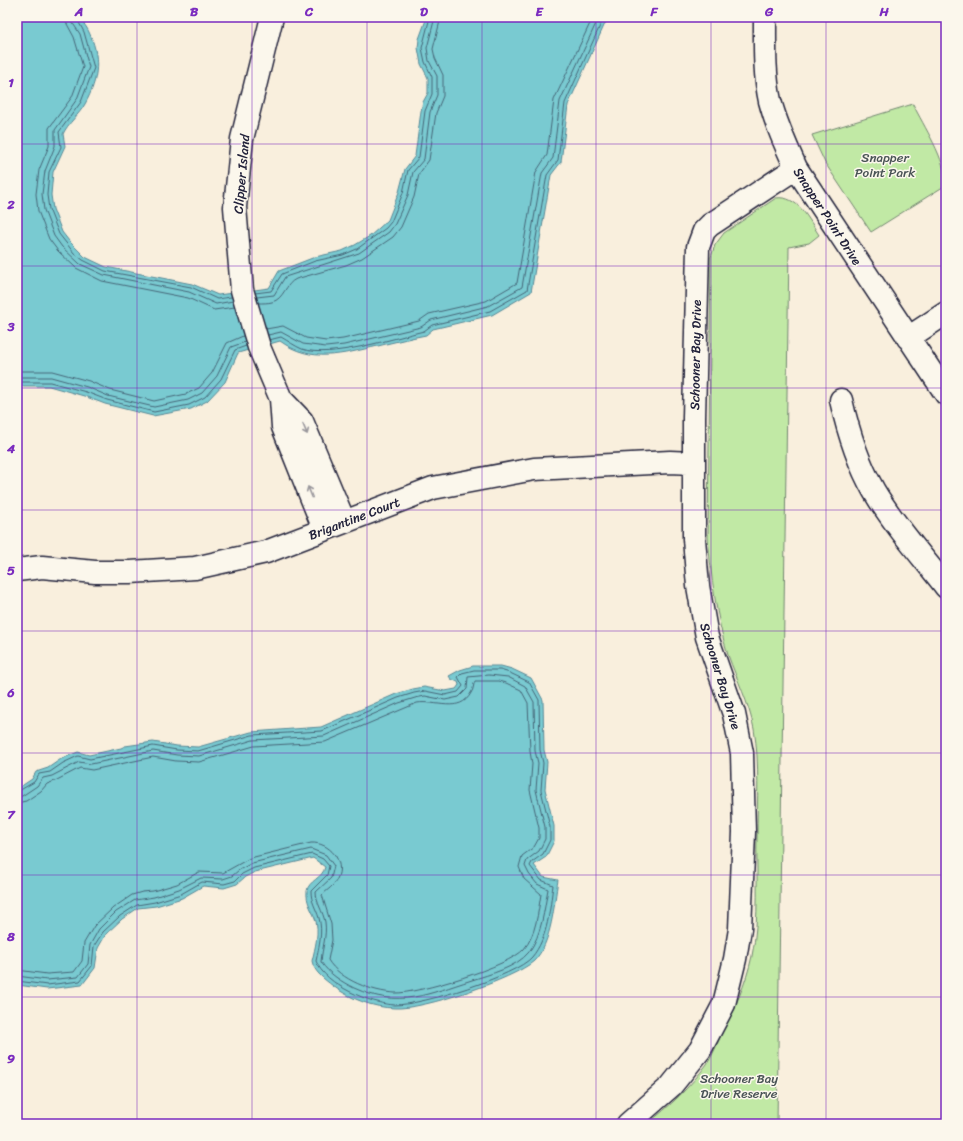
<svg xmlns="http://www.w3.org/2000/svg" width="963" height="1141" viewBox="0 0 963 1141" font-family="Sriracha,sans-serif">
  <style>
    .green { fill: #c1e9a5; stroke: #728670 }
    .water { fill: #79cad1; stroke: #568795 }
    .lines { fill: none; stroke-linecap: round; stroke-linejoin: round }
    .shore { stroke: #456577; stroke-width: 1 }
    .minor-casing { stroke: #22223b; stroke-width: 25 }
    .minor { stroke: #fbf7ec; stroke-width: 22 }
    .oneway { stroke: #99979c }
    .grid { fill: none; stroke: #7b2cbf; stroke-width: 1; stroke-opacity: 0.55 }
    .labels { text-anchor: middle; stroke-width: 3; stroke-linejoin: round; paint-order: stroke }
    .park-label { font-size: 13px; fill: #4a5456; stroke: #fbf7ec }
    .street-label { font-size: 13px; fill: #22223b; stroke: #fbf7ec }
    .neatline { fill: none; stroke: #7b2cbf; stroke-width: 1.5 }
    .grid-label { font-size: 13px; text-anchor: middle; font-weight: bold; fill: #7b2cbf }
  </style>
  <rect width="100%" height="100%" fill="#f9efdd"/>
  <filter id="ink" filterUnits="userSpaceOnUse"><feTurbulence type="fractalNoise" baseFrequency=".025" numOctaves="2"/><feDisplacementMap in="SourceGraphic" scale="8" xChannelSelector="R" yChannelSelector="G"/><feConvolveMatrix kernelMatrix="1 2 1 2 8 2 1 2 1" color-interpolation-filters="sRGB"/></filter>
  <g filter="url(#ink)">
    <!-- green -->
    <path class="green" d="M 913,104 C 924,127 946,159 946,185 L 871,232 L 825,163 L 812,135 Z
      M 776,198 C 798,195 809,220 819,235 L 809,243 L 789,247 L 777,1124 L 647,1124 C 669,1107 691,1086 707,1064 C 713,1055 717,1044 721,1035 C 734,1010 746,984 752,956 C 760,918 756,875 757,836 C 757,800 760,765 754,729 C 749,703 737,680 728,655 C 716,617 711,576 708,537 L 711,257 L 715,245 L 724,233 Z"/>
    <!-- water -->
    <path class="water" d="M 17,17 L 80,17 C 82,22 86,26 88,30 C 101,56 99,79 85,104 C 79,115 68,123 63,134 L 65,146 L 53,172 L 51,195 L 53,209 L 62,232 L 69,241 L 85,257 L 106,267 L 192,284 L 218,295 L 269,288 L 279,271 L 315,257 L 342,251 L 355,245 L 370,236 L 388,220 L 399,192 L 405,169 L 415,156 L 421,111 L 423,102 L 428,93 L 428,78 L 421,64 L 418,48 L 419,39 L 427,17 L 608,17 L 568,105 L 561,162 L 551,175 L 531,292 L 492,315 L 433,329 L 426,335 C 410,338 394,342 378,346 C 342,354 312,364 280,341 L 238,353 L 225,382 L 207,401 L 191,409 L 153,416 L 105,404 L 84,396 L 49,386 L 17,386 Z
      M 473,666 L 501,666 L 512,669 L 531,678 L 543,700 L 544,750 L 547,762 L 545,789 L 554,826 L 554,841 L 546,857 L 534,865 L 543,877 L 558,880 C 554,904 552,943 534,961 C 514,979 422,1010 395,1008 C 373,1008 349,998 333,986 C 324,979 314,972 312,961 C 315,948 320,931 315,918 C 311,908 306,902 307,891 C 308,881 323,878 325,867 L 313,858 L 255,872 L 245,877 L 237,884 L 224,888 L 203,886 L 182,898 L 156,906 L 138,908 L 122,919 L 106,934 L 98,948 L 95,968 L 82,985 L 47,989 L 17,985 L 17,789 L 32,779 L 36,772 L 48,768 L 61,759 L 78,752 L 89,755 L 121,748 L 125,746 L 153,742 L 177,746 L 198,747 L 251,732 L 321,727 L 396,694 L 413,689 L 424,687 L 445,691 L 456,689 L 459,685 L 458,682 L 451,679 L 449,676 L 460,670 Z"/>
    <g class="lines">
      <!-- shore -->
      <path class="shore" d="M 65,17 L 67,24 L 74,37 L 83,67 L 72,97 L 49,128 L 49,146 L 39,170 L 36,194 L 38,211 L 49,239 L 58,251 L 76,268 L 102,281 L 188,298 L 214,310 L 235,307
        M 71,17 L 72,22 L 80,34 L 89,67 L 77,99 L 55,130 L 55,146 L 45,171 L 42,194 L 44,210 L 54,236 L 62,247 L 80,264 L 104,275 L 189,292 L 216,304 L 233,301
        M 76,17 L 84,32 L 94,68 L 81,102 L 59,132 L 61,147 L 49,172 L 47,195 L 49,209 L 59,234 L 74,253 L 83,260 L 105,271 L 191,287 L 217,299 L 231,297
        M 255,293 L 271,291 L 282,274 L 315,261 L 343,255 L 357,249 L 386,228 L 391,222 L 403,193 L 408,170 L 419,157 L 425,111 L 432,94 L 432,77 L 425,62 L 422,48 L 430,17
        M 257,297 L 274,295 L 285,277 L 359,253 L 389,232 L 395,224 L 408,195 L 413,172 L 424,159 L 430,112 L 437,95 L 437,76 L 429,61 L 427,48 L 435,17
        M 258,303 C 263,303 268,303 272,302 C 284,299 285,284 296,279 L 346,265 L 362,258 L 393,237 L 401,227 L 414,197 L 419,174 L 429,160 L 436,113 L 443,96 L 443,75 L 435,58 L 433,49 L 441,17
        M 266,329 L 283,326 L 306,338 L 326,341 L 343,339 L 419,321 L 429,314 L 486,301 L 517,283 L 536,172 L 547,155 L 554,100 L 593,17
        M 268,335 L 281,332 L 303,344 L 326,347 L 344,345 L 421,327 L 431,320 L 488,306 L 522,287 L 542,173 L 553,158 L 560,101 L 599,17
        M 269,340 L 281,337 C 288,341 295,346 302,349 C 330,359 394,338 424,331 L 432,325 L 490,311 L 527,290 L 547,175 L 558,160 L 565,103 L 604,17
        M 17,371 L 52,371 L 89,381 L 110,390 L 154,401 L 186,394 L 199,388 L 212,373 L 227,343 L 243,336
        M 17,377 L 51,377 L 87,387 L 108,396 L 154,407 L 188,400 L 202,393 L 217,376 L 231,347 L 245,342
        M 17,382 L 50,382 L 86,392 L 107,400 L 154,412 L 189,405 L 205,397 L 221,379 L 235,350 L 246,346
        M 17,792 L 34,782 L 39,774 L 50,772 L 63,763 L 78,756 L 90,759 L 153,746 L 177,750 L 198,751 L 252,735 L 322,731 L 398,698 L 414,693 L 425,691 L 445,695 L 458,692 L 463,686 L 458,677 L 462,673 L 474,670 L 500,670 L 510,673 L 529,682 L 539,700 L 540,750 L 543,763 L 541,790 L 550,827 L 550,840 L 543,854 L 532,862 L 530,866 L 541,880 L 553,885 C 550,908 548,938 532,957 C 516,976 421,1005 395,1005 C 371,1004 325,985 316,961 C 319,947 323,932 319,918 C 316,908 311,902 311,891 L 327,875 L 329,866 L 323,859 L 312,854 L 254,868 L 242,874 L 235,881 L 224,884 L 202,882 L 181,894 L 155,902 L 137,905 L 120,916 L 103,932 L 94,946 L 92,966 L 80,981 L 47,985 L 17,981
        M 17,797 L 22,796 L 37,786 L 43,778 L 52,776 L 79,762 L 91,764 L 153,751 L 177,755 L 199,756 L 253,740 L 324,736 L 399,703 L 415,698 L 425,696 L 445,700 L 459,697 L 467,689 L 468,677 L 489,675 L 508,677 L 525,686 L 534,702 L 535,751 L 538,763 L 536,790 L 545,827 L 545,839 L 539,851 L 527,860 L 525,866 L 529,874 L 537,884 L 548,889 C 544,910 542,934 529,952 C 516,968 490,974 472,980 C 427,994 400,1009 354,988 C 342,982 329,974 321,962 C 322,948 327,936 325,922 C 323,911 316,903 316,892 L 331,878 L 334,866 L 326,855 L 311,849 L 252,863 L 239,870 L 232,876 L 223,879 L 201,878 L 179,889 L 154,897 L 135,900 L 116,912 L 99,929 L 90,945 L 88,964 L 78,977 L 47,980 L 17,976
        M 17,803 L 26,801 L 41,791 L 47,784 L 55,781 L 80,768 L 92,770 L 153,757 L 176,761 L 199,762 L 254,746 L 325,742 L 417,703 C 435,700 460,714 471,693 C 474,689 473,685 475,681 L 498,681 L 506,683 L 521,690 L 528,703 L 530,751 L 532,764 L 530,790 L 539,828 L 539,838 L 534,847 L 522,856 L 519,867 L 524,879 L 541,894 C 538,912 536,935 524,949 C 510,966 417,994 395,993 C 373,992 340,980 328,960 L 332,940 L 331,924 L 322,895 C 327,890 334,886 337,879 C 346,861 329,842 311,843 L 250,858 L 223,873 L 199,872 L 177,884 L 153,891 L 142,892 L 132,895 L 113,908 L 94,926 L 84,943 L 82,961 L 74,972 L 47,974 L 17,970"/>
      <!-- minor casing -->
      <g class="minor-casing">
        <path id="minor" d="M 272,17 L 242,139 L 235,207 L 242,290 L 259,347 L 281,399 L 283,427 L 324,529
          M 765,17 C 765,44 764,74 770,101 C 776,124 786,146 796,168 L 946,394
          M 908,338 L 946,313
          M 281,399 L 302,421 L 344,521
          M 841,400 C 848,431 858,463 874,491 C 894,525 922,556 946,587
          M 17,570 L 42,567 L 95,572 L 130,572 L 195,568 L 266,552 L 433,488 L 534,469 L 670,462 L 693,463
          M 628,1124 L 671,1086 L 700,1050 L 724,1004 L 735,959 L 740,929 L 744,832 L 742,753 L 734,714 L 707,637 L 698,586 L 694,539 L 694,418 L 698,247 L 704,231 L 710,225 L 796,168"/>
      </g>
      <!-- minor -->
      <use href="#minor" class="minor"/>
    </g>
    <!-- one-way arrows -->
    <defs><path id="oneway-shaft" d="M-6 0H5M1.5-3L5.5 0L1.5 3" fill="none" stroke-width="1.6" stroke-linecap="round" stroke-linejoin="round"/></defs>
    <g class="oneway">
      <use href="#oneway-shaft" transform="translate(305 429) rotate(67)"/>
      <use href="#oneway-shaft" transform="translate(310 492) rotate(-112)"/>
    </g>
  </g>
  <!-- grid -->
  <path class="grid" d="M 137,17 L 137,1124M 252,17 L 252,1124M 367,17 L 367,1124M 482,17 L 482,1124M 596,17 L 596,1124M 711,17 L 711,1124M 826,17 L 826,1124M 17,144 L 946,144M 17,266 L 946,266M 17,388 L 946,388M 17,510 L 946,510M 17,631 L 946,631M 17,753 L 946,753M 17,875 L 946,875M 17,997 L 946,997"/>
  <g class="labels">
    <!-- park labels -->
    <g class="park-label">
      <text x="885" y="162">Snapper<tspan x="885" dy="15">Point Park</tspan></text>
      <text x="739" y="1083">Schooner Bay<tspan x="739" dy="15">Drive Reserve</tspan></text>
    </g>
    <!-- street labels -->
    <g class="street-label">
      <text transform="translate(241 174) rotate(-85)" y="5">Clipper Island</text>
      <text transform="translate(828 216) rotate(57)" y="5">Snapper Point Drive</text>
      <text transform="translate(695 355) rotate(-89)" y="5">Schooner Bay Drive</text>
      <text transform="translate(354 518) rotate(-21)" y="5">Brigantine Court</text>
      <text transform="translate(721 676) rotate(73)" y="5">Schooner Bay Drive</text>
    </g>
  </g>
  <!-- margin -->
  <rect width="963" height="1141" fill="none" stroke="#fbf7ec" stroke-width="44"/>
  <rect x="22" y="22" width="919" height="1097" class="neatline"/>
  <g class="grid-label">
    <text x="79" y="16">A</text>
    <text x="194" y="16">B</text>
    <text x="309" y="16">C</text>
    <text x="424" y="16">D</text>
    <text x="539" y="16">E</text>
    <text x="654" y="16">F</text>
    <text x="769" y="16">G</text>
    <text x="884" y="16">H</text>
    <text x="11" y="87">1</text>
    <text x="11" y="209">2</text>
    <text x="11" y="331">3</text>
    <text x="11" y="453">4</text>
    <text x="11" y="575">5</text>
    <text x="11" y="697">6</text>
    <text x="11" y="819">7</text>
    <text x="11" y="941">8</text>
    <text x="11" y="1063">9</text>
  </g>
</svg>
